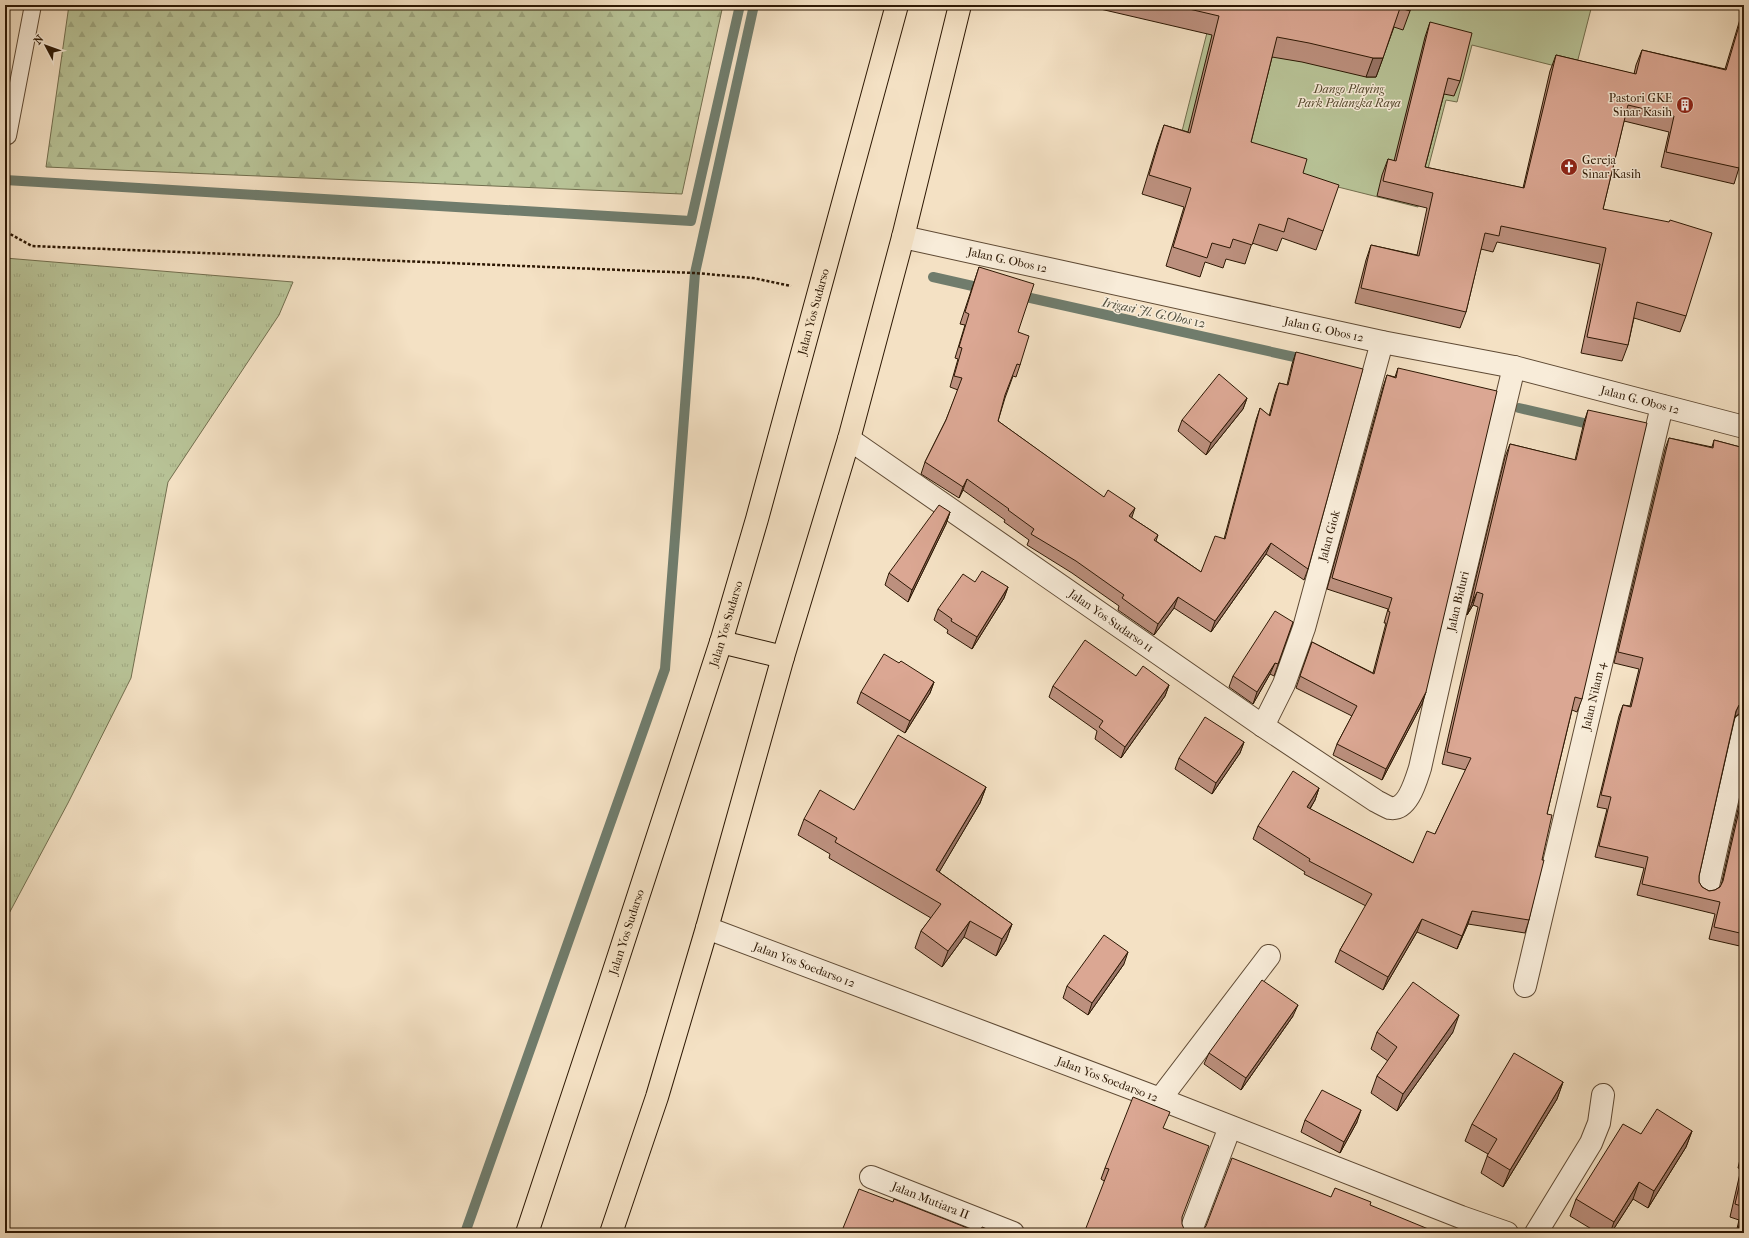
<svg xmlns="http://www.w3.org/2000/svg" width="1749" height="1238" viewBox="0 0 1749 1238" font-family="'IM FELL French Canon',serif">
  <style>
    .grass { fill: url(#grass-tufts); stroke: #726e4e }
    .forest { fill: url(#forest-firs); stroke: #726e4e }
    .park { fill: #b8c397; stroke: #726e4e }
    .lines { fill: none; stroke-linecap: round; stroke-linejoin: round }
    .stream { stroke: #707c6c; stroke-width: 10 }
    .service-casing { stroke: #5f4a34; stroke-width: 18 }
    .minor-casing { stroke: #5f4a34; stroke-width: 24 }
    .tertiary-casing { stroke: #5f4a34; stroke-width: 24 }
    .primary-casing { stroke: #2d1804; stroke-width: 24 }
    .path { stroke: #2d1804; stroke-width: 2.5; stroke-dasharray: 3 2; stroke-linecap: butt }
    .service { stroke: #f8ecd9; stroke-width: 16 }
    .minor { stroke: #f8ecd9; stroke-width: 22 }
    .tertiary { stroke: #f8ecd9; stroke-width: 22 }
    .primary { stroke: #f4e1c4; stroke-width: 22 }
    .wall { fill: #bc907e; stroke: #2d1804 }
    .shaded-wall { fill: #997567; stroke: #2d1804 }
    .building { fill: #dba793; stroke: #2d1804 }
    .labels { text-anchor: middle; stroke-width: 3; stroke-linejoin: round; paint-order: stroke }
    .park-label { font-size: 12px; font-style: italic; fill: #574b30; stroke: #f8ecd9 }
    .poi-label { font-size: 12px; fill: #2d1804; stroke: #f8ecd9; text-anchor: end }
    .street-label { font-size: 12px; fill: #2d1804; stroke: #f8ecd9 }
    .water-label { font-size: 13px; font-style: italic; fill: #545241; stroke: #f8ecd9 }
  </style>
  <defs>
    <pattern id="grass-tufts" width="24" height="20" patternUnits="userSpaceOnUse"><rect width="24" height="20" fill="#b8c397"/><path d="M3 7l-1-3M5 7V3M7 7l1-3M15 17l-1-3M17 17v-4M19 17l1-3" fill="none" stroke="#9ea780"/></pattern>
    <pattern id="forest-firs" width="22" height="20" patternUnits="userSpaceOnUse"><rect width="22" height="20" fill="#b8c397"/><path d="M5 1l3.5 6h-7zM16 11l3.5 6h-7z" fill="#9ea780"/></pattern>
  </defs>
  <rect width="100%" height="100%" fill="#f4e1c4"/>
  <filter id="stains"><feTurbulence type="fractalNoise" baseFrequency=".005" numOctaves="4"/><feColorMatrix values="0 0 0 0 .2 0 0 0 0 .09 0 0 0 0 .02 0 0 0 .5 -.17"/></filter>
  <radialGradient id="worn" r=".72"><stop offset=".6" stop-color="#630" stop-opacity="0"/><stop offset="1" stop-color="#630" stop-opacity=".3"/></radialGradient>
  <!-- grass -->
  <path class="grass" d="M 5,258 L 293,282 L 279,315 L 168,482 L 131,678 L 68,803 L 5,921 Z"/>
  <!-- forest -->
  <path class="forest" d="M 69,5 L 723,5 L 682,194 L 46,167 Z"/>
  <!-- park -->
  <path class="park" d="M 1214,5 L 1592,5 L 1575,71 L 1472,45 L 1457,102 L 1446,100 L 1418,207 L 1178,147 Z"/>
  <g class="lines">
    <!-- stream -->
    <path class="stream" d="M 5,180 L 691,221 L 740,5
      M 933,277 L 986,289
      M 1017,295 L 1308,360
      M 1519,408 L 1597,426
      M 465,1233 L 665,669 L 695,273 L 754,5"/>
    <!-- service casing -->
    <g class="service-casing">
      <path id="service" d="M 8,136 L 33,5"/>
    </g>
    <!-- minor casing -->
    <g class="minor-casing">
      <g id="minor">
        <path id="s1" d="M 849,439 L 1263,726 L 1376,801 C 1380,803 1385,806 1390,808 C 1408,811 1416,780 1420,768 L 1454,617 L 1514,367"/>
        <path id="s2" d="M 1263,726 L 1284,684 L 1304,628 L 1382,342"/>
        <path d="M 1707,890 L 1744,725"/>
        <path id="s3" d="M 707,928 L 1160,1099 L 1461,1217 L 1507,1233"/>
        <path id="s4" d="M 1525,986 L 1662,406"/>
        <path d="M 1160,1099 L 1269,956"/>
        <path id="s5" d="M 871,1177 L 1013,1233"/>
        <path d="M 1190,1233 L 1230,1127"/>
        <path d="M 1536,1233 L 1591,1143 L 1599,1123 L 1603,1095"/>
      </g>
    </g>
    <!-- tertiary casing -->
    <g class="tertiary-casing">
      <g id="tertiary">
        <path id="s6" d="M 903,237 L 1382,342 L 1514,367 L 1744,427"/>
      </g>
    </g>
    <!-- primary casing -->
    <g class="primary-casing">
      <g id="primary">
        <path d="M 721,642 L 783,657"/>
        <path id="s7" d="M 527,1233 L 609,986 L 721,642 L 757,519 L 897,5"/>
        <path d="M 611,1233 L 657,1097 L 707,928 L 783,657 L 849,439 L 903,237 L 960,5"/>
      </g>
    </g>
    <!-- path -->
    <path class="path" d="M 5,226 L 10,234 L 32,246 L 695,273 L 753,278 L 791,286"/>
    <!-- service -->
    <use href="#service" class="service"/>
    <!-- minor -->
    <use href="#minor" class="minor"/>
    <!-- tertiary -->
    <use href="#tertiary" class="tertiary"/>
    <!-- primary -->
    <use href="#primary" class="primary"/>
  </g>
  <!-- wall -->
  <path class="wall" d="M 1083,5 L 1411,5 L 1410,11 L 1403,30 L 1394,27 L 1376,77 L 1366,77 L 1302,62 L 1272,57 L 1251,142 L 1303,173 L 1323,231 L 1316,250 L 1282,238 L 1277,251 L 1252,243 L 1245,264 L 1226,259 L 1223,268 L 1205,262 L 1200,277 L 1166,266 L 1184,207 L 1142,194 L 1157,145 L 1164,125 L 1188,132 L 1212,35 Z
    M 1744,6 L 1744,126 L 1742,136 L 1739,168 L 1734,184 L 1661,167 L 1669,132 L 1624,121 L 1603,209 L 1686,316 L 1680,332 L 1634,318 L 1628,345 L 1622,361 L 1581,353 L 1600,264 L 1497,242 L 1493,252 L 1481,249 L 1466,312 L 1460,328 L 1355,303 L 1366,260 L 1371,245 L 1417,255 L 1427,208 L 1377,196 L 1382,175 L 1388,159 L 1394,161 L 1425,37 L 1430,22 L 1460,81 L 1454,96 L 1444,94 L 1425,167 L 1523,188 L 1550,71 L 1556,55 L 1634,74 L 1636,65 L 1642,50 L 1725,69 Z
    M 979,267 L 1018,332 L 1020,365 L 1016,377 L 1013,376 L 1005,398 L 998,421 L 1132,518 L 1158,535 L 1156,541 L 1201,572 L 1224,539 L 1256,420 L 1260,408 L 1269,416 L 1275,394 L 1279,383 L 1287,385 L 1292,364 L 1296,352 L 1308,569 L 1304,580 L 1266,554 L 1211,632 L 1174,608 L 1154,635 L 1118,610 L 1119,606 L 1072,573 L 1027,545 L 1029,540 L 1004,522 L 1005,520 L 963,490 L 959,498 L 921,474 L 925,462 L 946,420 L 958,390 L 950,387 L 958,359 L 955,358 L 965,325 L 960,324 Z
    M 1398,368 L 1422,704 L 1382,780 L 1333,755 L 1337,744 L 1352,716 L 1296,688 L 1312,642 L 1373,673 L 1386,623 L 1384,623 L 1388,609 L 1327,589 L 1383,387 L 1387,375 L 1395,377 Z
    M 1247,398 L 1243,409 L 1206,455 L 1178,431 L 1182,420 Z
    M 1588,410 L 1582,699 L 1577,712 L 1572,710 L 1547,814 L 1529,920 L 1525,933 L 1468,924 L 1457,949 L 1417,932 L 1383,990 L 1335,962 L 1340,950 L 1366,906 L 1304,874 L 1305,872 L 1253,839 L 1258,826 L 1319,788 L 1315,800 L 1310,809 L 1413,863 L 1435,834 L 1466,770 L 1442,764 L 1478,607 L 1473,605 L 1467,615 L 1505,457 L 1510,444 L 1575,460 L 1584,422 Z
    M 1669,438 L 1712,447 L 1714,440 L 1744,448 L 1744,713 L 1740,713 L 1735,717 L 1699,876 L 1699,882 L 1702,887 L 1709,891 L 1715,890 L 1721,886 L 1744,782 L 1744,947 L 1709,939 L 1715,914 L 1637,895 L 1644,868 L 1595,857 L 1607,809 L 1597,807 L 1619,716 L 1623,705 L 1630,706 L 1639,669 L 1614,663 L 1665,449 Z
    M 950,512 L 946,524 L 908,602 L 885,585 L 889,573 Z
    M 975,582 L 1008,587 L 1004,598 L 972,649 L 947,633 L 948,630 L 934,620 L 938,609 Z
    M 1293,622 L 1274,676 L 1270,674 L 1253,704 L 1229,687 L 1233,676 Z
    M 899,663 L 934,682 L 930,693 L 905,733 L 857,703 L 861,692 Z
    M 1136,676 L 1169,685 L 1165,696 L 1121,758 L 1095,739 L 1097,731 L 1049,697 L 1053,686 Z
    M 1244,742 L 1240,753 L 1212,794 L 1175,769 L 1179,758 Z
    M 986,787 L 980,803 L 939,872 L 1012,924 L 1006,940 L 996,956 L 964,937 L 942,967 L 915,948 L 921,931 L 931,918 L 829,858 L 830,854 L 798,835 L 804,819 Z
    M 1124,964 L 1088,1015 L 1063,998 L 1067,986 Z
    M 1293,1016 L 1241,1090 L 1204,1064 L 1209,1053 Z
    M 1377,1032 L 1453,1032 L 1397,1111 L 1371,1093 L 1377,1076 L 1388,1061 L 1371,1049 Z
    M 1563,1082 L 1557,1099 L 1503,1187 L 1481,1173 L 1488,1154 L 1465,1141 L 1472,1124 Z
    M 1170,1112 L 1104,1181 L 1101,1179 L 1105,1168 Z
    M 1305,1120 L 1357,1122 L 1340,1153 L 1301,1132 Z
    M 1692,1131 L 1686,1147 L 1648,1208 L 1633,1199 L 1611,1233 L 1598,1233 L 1570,1216 L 1576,1199 L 1641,1134 Z
    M 1744,1142 L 1744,1233 L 1736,1233 L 1739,1220 L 1730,1217 L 1741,1169 L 1738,1168 Z"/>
  <!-- shaded-wall -->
  <path class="shaded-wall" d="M 1373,58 L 1383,58 L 1376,77 L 1366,77 Z
    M 1247,398 L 1243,409 L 1206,455 L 1211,443 Z
    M 967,479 L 963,490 L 959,498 L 963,487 Z
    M 1135,508 L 1131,520 L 1129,516 Z
    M 950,512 L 946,524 L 908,602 L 912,590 Z
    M 1271,543 L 1266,554 L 1211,632 L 1215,621 Z
    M 1008,587 L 1004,598 L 972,649 L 977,637 Z
    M 1477,592 L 1473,605 L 1467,615 L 1472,603 Z
    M 1178,597 L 1174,608 L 1154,635 L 1158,624 Z
    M 1275,663 L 1270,674 L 1253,704 L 1257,692 Z
    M 934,682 L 930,693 L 905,733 L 910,721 Z
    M 1169,685 L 1165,696 L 1121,758 L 1125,747 Z
    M 1426,692 L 1422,704 L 1382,780 L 1386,769 Z
    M 1744,702 L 1744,713 L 1740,713 L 1735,717 L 1736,711 L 1739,705 Z
    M 1244,742 L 1240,753 L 1212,794 L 1216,783 Z
    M 986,787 L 980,803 L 931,886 L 936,870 Z
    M 1319,788 L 1315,800 L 1303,820 L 1307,807 Z
    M 1472,911 L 1468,924 L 1457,949 L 1462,936 Z
    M 1422,919 L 1417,932 L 1383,990 L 1388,977 Z
    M 970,921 L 964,937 L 942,967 L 948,951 Z
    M 1012,924 L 1006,940 L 996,956 L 1002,939 Z
    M 1128,952 L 1124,964 L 1088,1015 L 1092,1003 Z
    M 1298,1005 L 1293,1016 L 1241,1090 L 1246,1078 Z
    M 1459,1015 L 1453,1032 L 1397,1111 L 1403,1094 Z
    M 1563,1082 L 1557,1099 L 1503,1187 L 1510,1170 Z
    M 1361,1110 L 1357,1122 L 1340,1153 L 1344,1142 Z
    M 1692,1131 L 1686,1147 L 1648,1208 L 1654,1191 Z
    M 1639,1182 L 1633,1199 L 1611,1233 L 1610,1233 L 1614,1222 Z"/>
  <!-- building -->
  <path class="building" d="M 1172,5 L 1411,5 L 1410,11 L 1400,8 L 1383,58 L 1373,58 L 1309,43 L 1277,37 L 1251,142 L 1307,159 L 1303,173 L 1339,185 L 1323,231 L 1288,218 L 1284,232 L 1259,224 L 1252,245 L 1233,239 L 1230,248 L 1212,243 L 1207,258 L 1173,247 L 1191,188 L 1149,175 L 1164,125 L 1190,133 L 1219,16 Z
    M 1744,9 L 1744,126 L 1742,136 L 1744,136 L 1744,148 L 1739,168 L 1666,152 L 1674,116 L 1628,105 L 1603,209 L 1669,222 L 1670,220 L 1712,233 L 1686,316 L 1637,302 L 1628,345 L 1587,337 L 1606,248 L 1501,226 L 1499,236 L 1485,233 L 1466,312 L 1361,288 L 1371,245 L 1419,256 L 1433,193 L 1383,181 L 1388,159 L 1396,161 L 1430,22 L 1472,33 L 1460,81 L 1448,78 L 1425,167 L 1524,188 L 1556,55 L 1636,74 L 1642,50 L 1726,70 Z
    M 979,267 L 1034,284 L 1018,332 L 1029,336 L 1020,365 L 1017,364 L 1005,395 L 998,421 L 1104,497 L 1108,490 L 1135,508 L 1129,516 L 1158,535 L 1154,540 L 1201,572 L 1215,536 L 1225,539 L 1260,408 L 1270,416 L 1279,383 L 1288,385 L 1296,352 L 1363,369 L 1308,569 L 1271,543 L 1215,621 L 1178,597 L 1158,624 L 1122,598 L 1124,595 L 1076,561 L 1031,534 L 1034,529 L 1008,510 L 1009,509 L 967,479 L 963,487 L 925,462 L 946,420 L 962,378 L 954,376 L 962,348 L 959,347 L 969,314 L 965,312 Z
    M 1398,368 L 1497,391 L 1426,692 L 1386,769 L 1337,744 L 1357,706 L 1300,676 L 1312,642 L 1374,674 L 1390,612 L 1388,611 L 1392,598 L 1332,578 L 1387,375 L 1396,378 Z
    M 1219,374 L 1247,398 L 1211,443 L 1182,420 Z
    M 1588,410 L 1647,423 L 1582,699 L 1575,697 L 1547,814 L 1552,815 L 1542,860 L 1544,860 L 1529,920 L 1472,911 L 1462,936 L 1422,919 L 1388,977 L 1340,950 L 1372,894 L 1309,861 L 1310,859 L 1258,826 L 1293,771 L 1319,788 L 1307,807 L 1413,863 L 1427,831 L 1435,834 L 1471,758 L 1447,752 L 1483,594 L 1477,592 L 1472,603 L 1510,444 L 1576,460 Z
    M 1669,438 L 1713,448 L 1714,440 L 1744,448 L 1744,702 L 1739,705 L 1736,711 L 1699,876 L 1699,882 L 1702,887 L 1709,891 L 1715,890 L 1720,887 L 1723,881 L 1744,789 L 1744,934 L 1714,927 L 1720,902 L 1642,884 L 1648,857 L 1599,846 L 1611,797 L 1601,795 L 1623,705 L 1631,707 L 1643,658 L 1618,652 Z
    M 939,505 L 950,512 L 912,590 L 889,573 Z
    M 982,571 L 1008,587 L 977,637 L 951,621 L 952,619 L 938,609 L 963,574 L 975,582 Z
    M 1275,611 L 1293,622 L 1278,664 L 1275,663 L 1257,692 L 1233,676 Z
    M 1085,640 L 1136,676 L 1143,666 L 1169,685 L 1125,747 L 1099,727 L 1103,721 L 1053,686 Z
    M 884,654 L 899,663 L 901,661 L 934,682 L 910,721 L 861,692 Z
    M 1205,717 L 1244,742 L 1216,783 L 1179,758 Z
    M 898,735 L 986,787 L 936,870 L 1012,924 L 1002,939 L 970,921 L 948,951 L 921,931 L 941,904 L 835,842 L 837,838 L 804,819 L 820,790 L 854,810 Z
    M 1104,935 L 1128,952 L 1092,1003 L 1067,986 Z
    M 1262,980 L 1298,1005 L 1246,1078 L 1209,1053 Z
    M 1413,982 L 1459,1015 L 1403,1094 L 1377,1076 L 1397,1047 L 1377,1032 Z
    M 1514,1053 L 1563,1082 L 1510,1170 L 1487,1156 L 1497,1139 L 1472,1124 Z
    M 1322,1090 L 1361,1110 L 1344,1142 L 1305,1120 Z
    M 1133,1097 L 1170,1112 L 1163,1128 L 1209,1146 L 1182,1217 L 1182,1224 L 1184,1229 L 1190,1233 L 1084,1233 L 1109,1169 L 1105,1168 Z
    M 1657,1109 L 1692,1131 L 1654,1191 L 1639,1182 L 1614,1222 L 1576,1199 L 1623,1124 L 1641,1134 Z
    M 1744,1149 L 1744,1156 L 1742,1155 Z
    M 1232,1158 L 1331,1197 L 1335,1188 L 1371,1202 L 1370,1205 L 1438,1233 L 1198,1233 L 1202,1231 L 1206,1226 Z
    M 1744,1165 L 1744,1233 L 1737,1233 L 1744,1207 L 1735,1204 Z
    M 859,1189 L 893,1202 L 894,1199 L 980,1233 L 982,1227 L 997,1233 L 841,1233 Z"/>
  <!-- icons -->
  <defs>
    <g id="building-disc" transform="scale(0.9)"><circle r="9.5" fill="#8f2418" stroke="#f8ecd9"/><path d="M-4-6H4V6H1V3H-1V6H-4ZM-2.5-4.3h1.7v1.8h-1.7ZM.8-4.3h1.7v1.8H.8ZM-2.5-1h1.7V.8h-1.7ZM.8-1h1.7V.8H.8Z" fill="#fff"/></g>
    <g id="church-disc" transform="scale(0.9)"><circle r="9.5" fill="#8f2418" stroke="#f8ecd9"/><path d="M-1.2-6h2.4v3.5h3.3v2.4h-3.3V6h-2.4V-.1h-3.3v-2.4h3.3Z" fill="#fff"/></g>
  </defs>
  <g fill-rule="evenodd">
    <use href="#building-disc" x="1685" y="105"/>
    <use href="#church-disc" x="1569" y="167"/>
  </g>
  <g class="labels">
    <!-- park labels -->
    <g class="park-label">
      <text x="1349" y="93">Dango Playing<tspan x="1349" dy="14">Park Palangka Raya</tspan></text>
    </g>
    <!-- poi labels -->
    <g class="poi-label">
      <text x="1672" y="102">Pastori GKE<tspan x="1672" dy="14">Sinar Kasih</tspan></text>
      <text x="1582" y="164" text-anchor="start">Gereja<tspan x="1582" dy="14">Sinar Kasih</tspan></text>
    </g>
    <!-- street labels -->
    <g class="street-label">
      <text dy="4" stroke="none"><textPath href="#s6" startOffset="107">Jalan G. Obos 12</textPath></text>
      <text dy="4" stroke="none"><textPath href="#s7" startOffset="965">Jalan Yos Sudarso</textPath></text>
      <text dy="4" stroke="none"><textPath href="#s6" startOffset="431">Jalan G. Obos 12</textPath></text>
      <text dy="4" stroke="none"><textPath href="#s6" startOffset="755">Jalan G. Obos 12</textPath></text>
      <text dy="4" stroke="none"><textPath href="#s2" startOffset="202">Jalan Giok</textPath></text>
      <text dy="4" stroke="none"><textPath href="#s1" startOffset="880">Jalan Biduri</textPath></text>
      <text dy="4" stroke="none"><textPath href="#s1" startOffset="319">Jalan Yos Sudarso 11</textPath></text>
      <text dy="4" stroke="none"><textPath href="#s7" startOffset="641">Jalan Yos Sudarso</textPath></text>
      <text dy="4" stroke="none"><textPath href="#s4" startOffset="298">Jalan Nilam 4</textPath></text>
      <text dy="4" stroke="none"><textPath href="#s7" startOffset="317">Jalan Yos Sudarso</textPath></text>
      <text dy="4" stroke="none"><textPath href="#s3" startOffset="104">Jalan Yos Soedarso 12</textPath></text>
      <text dy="4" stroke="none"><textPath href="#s3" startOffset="428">Jalan Yos Soedarso 12</textPath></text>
      <text dy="4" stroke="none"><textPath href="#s5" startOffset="64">Jalan Mutiara II</textPath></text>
    </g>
    <!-- water labels -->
    <g class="water-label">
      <text transform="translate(1154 312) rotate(12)" y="5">Irigasi Jl. G.Obos 12</text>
    </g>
  </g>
  <!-- margin -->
  <rect width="1749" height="1238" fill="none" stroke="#f4e1c4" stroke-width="20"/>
  <rect x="6" y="6" width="1737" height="1226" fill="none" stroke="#2d1804" stroke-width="2"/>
  <rect x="10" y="10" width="1729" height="1218" fill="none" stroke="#2d1804"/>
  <!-- north arrow -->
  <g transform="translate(46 46) rotate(311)" stroke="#f8ecd9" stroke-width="3" paint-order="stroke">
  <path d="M0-3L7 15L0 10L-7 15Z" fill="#2d1804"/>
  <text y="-6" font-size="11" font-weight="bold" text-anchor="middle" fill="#2d1804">N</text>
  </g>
  <rect width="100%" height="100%" filter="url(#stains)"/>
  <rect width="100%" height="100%" fill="url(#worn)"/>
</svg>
